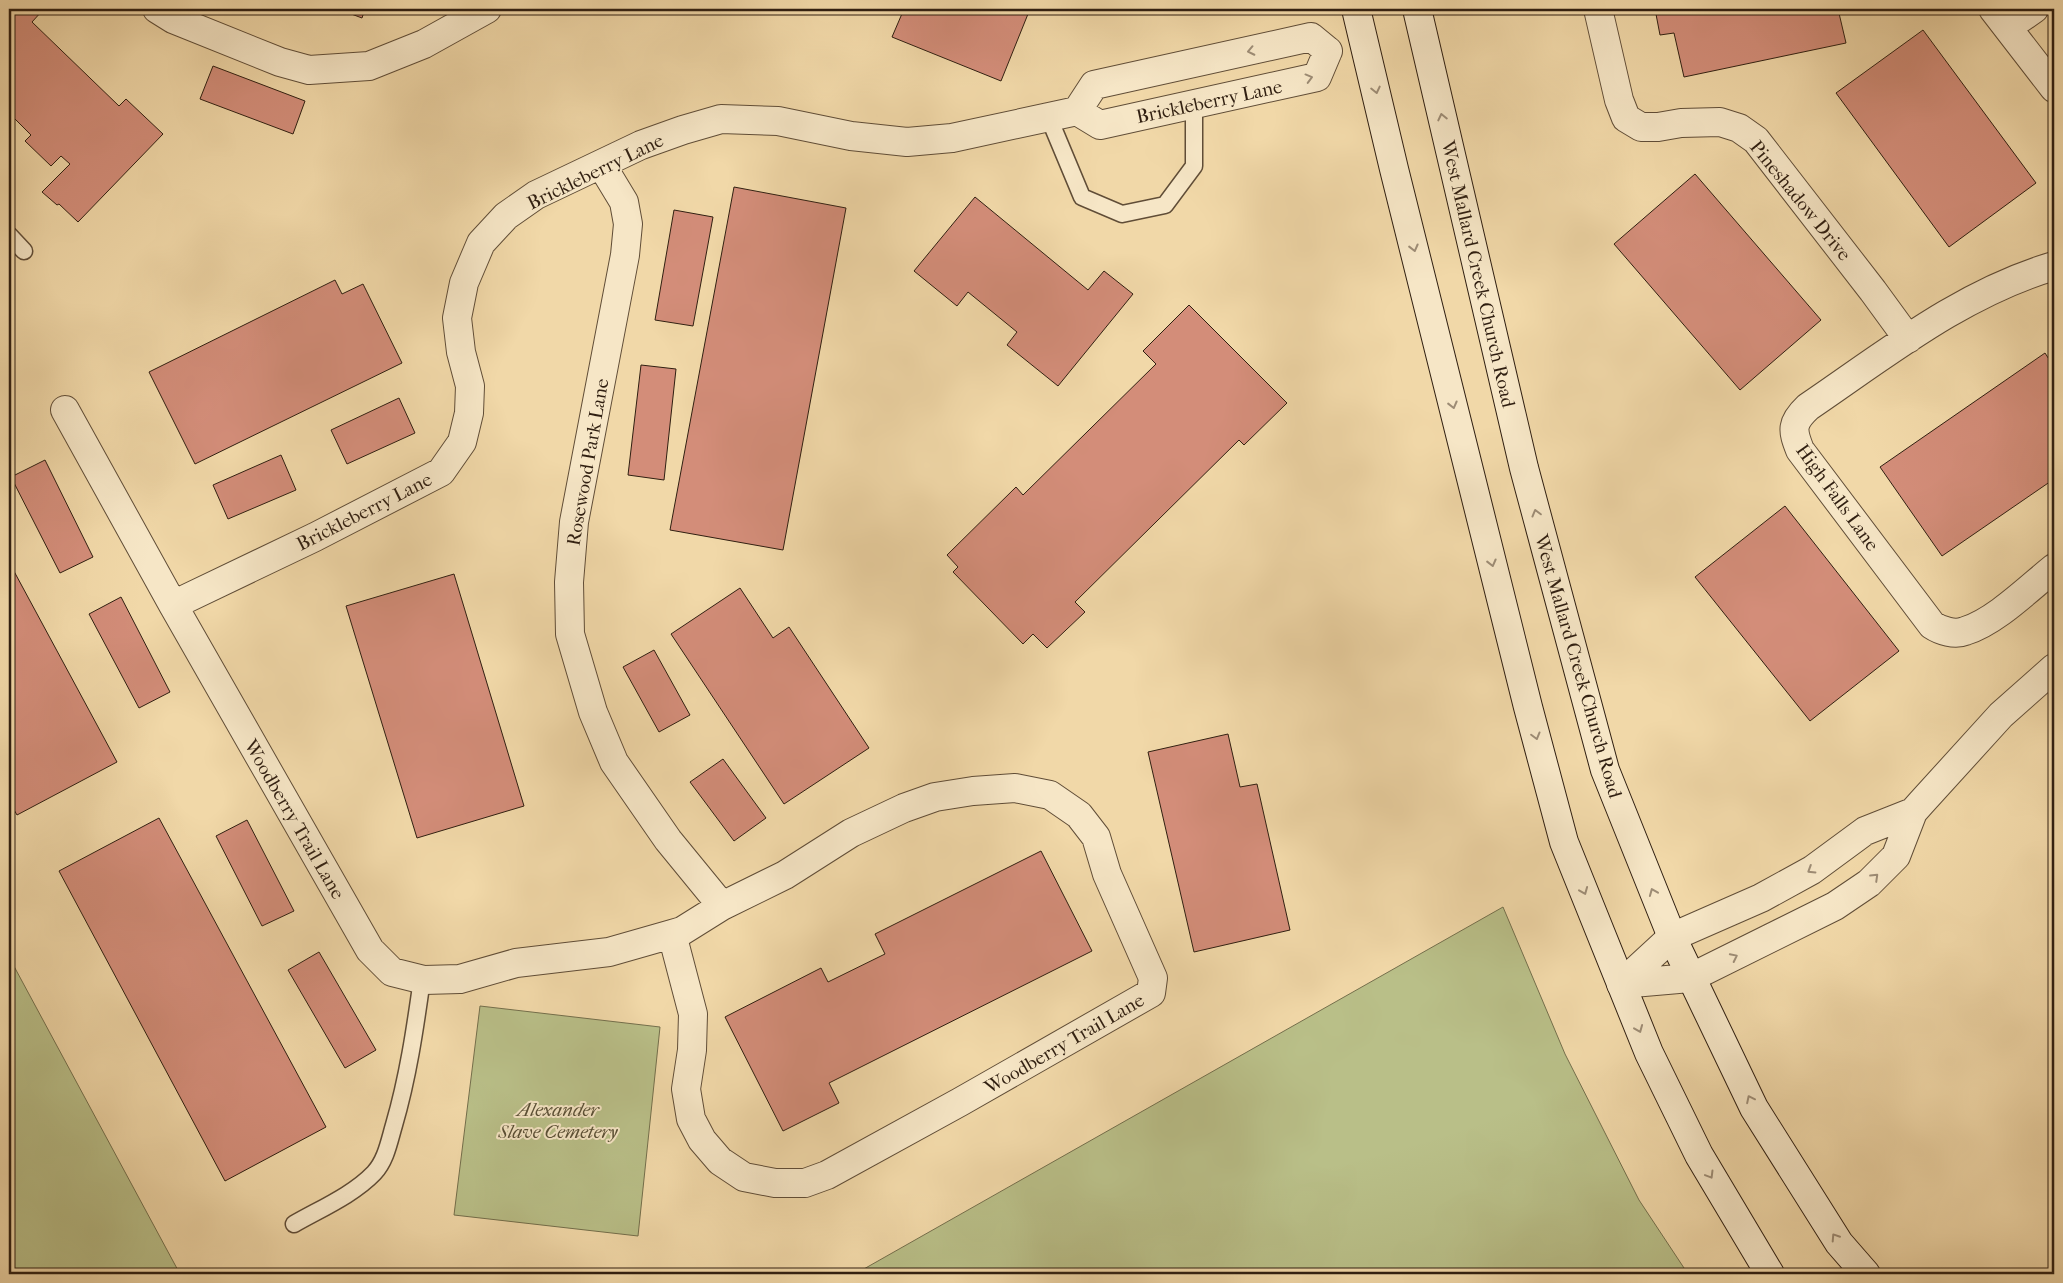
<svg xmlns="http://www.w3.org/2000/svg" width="2063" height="1283" viewBox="0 0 2063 1283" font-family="'IM FELL French Canon',serif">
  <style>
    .green { fill: #b9bf88; stroke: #746f4c }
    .building { fill: #d38d79; stroke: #301f11 }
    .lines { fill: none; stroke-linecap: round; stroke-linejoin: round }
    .service-casing { stroke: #604d37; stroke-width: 19 }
    .minor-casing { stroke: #604d37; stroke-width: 30 }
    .secondary-casing { stroke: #301f11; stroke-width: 30 }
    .service { stroke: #f6e6c6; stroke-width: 16 }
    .minor { stroke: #f6e6c6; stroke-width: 28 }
    .secondary { stroke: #f6e6c6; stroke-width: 28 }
    .oneway { stroke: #9d8c75 }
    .labels { text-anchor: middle; stroke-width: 4; stroke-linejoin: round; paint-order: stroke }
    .street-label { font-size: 19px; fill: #301f11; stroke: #f6e6c6 }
    .park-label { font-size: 19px; font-style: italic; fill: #594f35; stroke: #f6e6c6 }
  </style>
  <rect width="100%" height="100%" fill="#f1d8a8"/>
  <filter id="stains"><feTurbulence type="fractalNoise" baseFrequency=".004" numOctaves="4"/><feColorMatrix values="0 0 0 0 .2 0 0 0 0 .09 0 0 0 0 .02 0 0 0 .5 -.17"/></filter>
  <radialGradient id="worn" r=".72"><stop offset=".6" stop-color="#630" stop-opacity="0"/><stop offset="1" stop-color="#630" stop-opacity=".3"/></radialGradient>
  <!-- green -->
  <path class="green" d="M 1503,907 L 1565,1054 L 1639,1200 L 1688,1274 L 855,1274 Z
    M 9,957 L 180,1274 L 9,1274 Z
    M 480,1006 L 660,1027 L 638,1236 L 454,1215 Z"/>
  <!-- building -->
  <path class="building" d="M 9,9 L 40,9 L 42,11 L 32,22 L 119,106 L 126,99 L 163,134 L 78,222 L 59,204 L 57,205 L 42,192 L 70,164 L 61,156 L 51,166 L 25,141 L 31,135 L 9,113 Z
    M 338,9 L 365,9 L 362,18 Z
    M 904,9 L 1030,9 L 1001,81 L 892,37 Z
    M 1655,9 L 1838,9 L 1846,43 L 1684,77 L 1674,33 L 1660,35 Z
    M 1923,30 L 2036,183 L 1949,247 L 1836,93 Z
    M 213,66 L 305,101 L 293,134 L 200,99 Z
    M 1695,174 L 1821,320 L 1740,390 L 1614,244 Z
    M 734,187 L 846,208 L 783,550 L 670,530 Z
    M 975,197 L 1088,290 L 1104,271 L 1133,294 L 1058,386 L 1007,345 L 1017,332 L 968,292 L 957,306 L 914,271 Z
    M 674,210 L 713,217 L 693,326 L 655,320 Z
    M 335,280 L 342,294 L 363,284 L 402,363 L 195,464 L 149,372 Z
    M 1189,305 L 1287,403 L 1244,445 L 1239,440 L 1075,602 L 1085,612 L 1047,648 L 1033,634 L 1023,644 L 953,572 L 958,567 L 947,555 L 1016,487 L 1023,495 L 1156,364 L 1143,351 Z
    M 2045,353 L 2054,367 L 2054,479 L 1942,556 L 1880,467 Z
    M 641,365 L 676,369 L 664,480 L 628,475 Z
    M 399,398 L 415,433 L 347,464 L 331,430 Z
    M 281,455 L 296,490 L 228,519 L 213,485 Z
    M 45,460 L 93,557 L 60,573 L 11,477 Z
    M 1785,506 L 1899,651 L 1810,721 L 1695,577 Z
    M 9,562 L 117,762 L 17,815 L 9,801 Z
    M 454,574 L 524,806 L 417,838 L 346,606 Z
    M 740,588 L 773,638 L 789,627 L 869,748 L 784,804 L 671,634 Z
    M 121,597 L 170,692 L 139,708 L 89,614 Z
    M 654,650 L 690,715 L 659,732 L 623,667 Z
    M 1228,734 L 1240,787 L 1257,784 L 1290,930 L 1194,952 L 1148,752 Z
    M 723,759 L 766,818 L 734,841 L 690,782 Z
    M 159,818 L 326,1127 L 225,1181 L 59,871 Z
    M 247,820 L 294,911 L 262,926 L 216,836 Z
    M 1041,851 L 1092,951 L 829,1083 L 839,1103 L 783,1131 L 725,1017 L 821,968 L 828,982 L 885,954 L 875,934 Z
    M 319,952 L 376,1050 L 345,1068 L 288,970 Z"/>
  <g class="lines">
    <!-- service casing -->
    <g class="service-casing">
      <path id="service" d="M 1049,118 L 1082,197 L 1122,214 L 1165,205 L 1194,166 L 1194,104
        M 9,235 L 24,251
        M 294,1224 C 320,1209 353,1195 374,1173 C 386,1160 389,1142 394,1125 C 408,1077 415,1029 422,979"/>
    </g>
    <!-- minor casing -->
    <g class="minor-casing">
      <path id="minor" d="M 157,9 L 173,19 L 280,62 L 309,70 L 369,66 L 424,44 L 487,9
        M 1598,9 L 1619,100 L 1626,118 L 1641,127 L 1658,127 L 1681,123 L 1720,122 L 1739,128 L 1756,140 L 1873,291 L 1908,339
        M 1993,9 L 2054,88
        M 2008,27 L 2034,9
        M 1077,111 L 1100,125 L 1317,77 L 1328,51
        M 601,164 L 624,202 L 628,224 L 625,255 L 574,522 L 569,582 L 570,634 L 593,712 L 614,762 L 668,840 L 722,906
        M 2054,266 C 1962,293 1886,354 1808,407 C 1791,423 1792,430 1800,450 L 1932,625 C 1941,631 1955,635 1965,631 C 1995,622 2029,588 2054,568
        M 65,410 L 173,605 L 370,950 L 392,972 L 424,980 L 460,979 L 516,963 L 609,952 L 672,934 L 682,931 L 722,906 L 785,875 L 851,833 L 904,808 L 935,797 L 973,791 L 1015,788 L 1050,795 L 1079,815 L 1096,837 L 1107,874 L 1153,978 L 1151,993 L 960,1102 L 827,1175 L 805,1183 L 775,1183 L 744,1177 L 720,1161 L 702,1140 L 691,1119 L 686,1089 L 692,1050 L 693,1014 L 672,934
        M 173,605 L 315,537 L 441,472 L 462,442 L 469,413 L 470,386 L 461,352 L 457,318 L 464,283 L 481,243 L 506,216 L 536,195 L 641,145 L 683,130 L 721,119 L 778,121 L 851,136 L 907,142 L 952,138 L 1077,111 L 1094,85 L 1311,37 L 1328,51
        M 1621,984 L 1690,978 L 1835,906 L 1869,883 L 1896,856 L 1913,812 L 1921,803 L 2001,715 L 2054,668
        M 1621,984 L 1672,937 L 1761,898 L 1812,870 L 1865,831 L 1913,812"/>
    </g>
    <!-- secondary casing -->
    <g class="secondary-casing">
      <path id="secondary" d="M 1356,9 L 1394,169 L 1528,707 L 1564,842 L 1649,1053 L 1699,1155 L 1770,1274
        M 1417,9 L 1524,468 L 1605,770 L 1672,937 L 1754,1108 L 1839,1243 L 1866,1274"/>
    </g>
    <!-- service -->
    <use href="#service" class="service"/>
    <!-- minor -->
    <use href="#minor" class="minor"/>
    <!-- secondary -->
    <use href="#secondary" class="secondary"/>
  </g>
  <!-- one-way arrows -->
  <defs><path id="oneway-chevron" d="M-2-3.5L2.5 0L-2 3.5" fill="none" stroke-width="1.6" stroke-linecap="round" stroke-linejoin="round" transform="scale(1.25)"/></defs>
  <g class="oneway">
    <use href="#oneway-chevron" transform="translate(1251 51) rotate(168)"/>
    <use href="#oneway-chevron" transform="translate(1309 78) rotate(-15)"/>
    <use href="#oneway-chevron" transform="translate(1376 90) rotate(77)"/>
    <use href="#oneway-chevron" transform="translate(1442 117) rotate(-103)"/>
    <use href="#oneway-chevron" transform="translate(1414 248) rotate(76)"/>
    <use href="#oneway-chevron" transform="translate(1453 405) rotate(76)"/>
    <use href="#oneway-chevron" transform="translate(1536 513) rotate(-105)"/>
    <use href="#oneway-chevron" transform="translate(1492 563) rotate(76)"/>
    <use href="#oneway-chevron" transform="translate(1536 736) rotate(75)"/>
    <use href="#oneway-chevron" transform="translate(1811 870) rotate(148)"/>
    <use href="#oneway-chevron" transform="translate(1875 877) rotate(-44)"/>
    <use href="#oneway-chevron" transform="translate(1584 891) rotate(68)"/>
    <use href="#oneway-chevron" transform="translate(1653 892) rotate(-112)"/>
    <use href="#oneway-chevron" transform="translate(1734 957) rotate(-26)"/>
    <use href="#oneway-chevron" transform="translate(1639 1029) rotate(68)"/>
    <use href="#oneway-chevron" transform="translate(1750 1099) rotate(-116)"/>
    <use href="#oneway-chevron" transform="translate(1710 1175) rotate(59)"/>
    <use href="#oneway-chevron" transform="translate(1835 1237) rotate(-123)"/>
  </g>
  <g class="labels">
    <!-- street labels -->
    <g class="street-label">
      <text transform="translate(1209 101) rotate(-12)" y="7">Brickleberry Lane</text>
      <text transform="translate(595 171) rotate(-26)" y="7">Brickleberry Lane</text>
      <text transform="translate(1801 200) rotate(51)" y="7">Pineshadow Drive</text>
      <text transform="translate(1479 274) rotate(77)" y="7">West Mallard Creek Church Road</text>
      <text transform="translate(587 462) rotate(-80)" y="7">Rosewood Park Lane</text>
      <text transform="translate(1838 497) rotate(54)" y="7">High Falls Lane</text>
      <text transform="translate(364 511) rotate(-27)" y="7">Brickleberry Lane</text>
      <text transform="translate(1579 666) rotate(74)" y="7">West Mallard Creek Church Road</text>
      <text transform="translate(295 819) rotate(60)" y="7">Woodberry Trail Lane</text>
      <text transform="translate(1064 1043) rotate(-30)" y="7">Woodberry Trail Lane</text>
    </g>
    <!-- park labels -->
    <g class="park-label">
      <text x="558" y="1116">Alexander<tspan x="558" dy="22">Slave Cemetery</tspan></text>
    </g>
  </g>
  <!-- margin -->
  <rect width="2063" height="1283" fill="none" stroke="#f1d8a8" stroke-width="30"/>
  <rect x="10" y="10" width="2043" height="1263" fill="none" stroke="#301f11" stroke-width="2.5"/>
  <rect x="15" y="15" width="2033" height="1253" fill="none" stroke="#301f11"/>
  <rect width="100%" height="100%" filter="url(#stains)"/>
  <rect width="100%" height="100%" fill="url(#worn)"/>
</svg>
